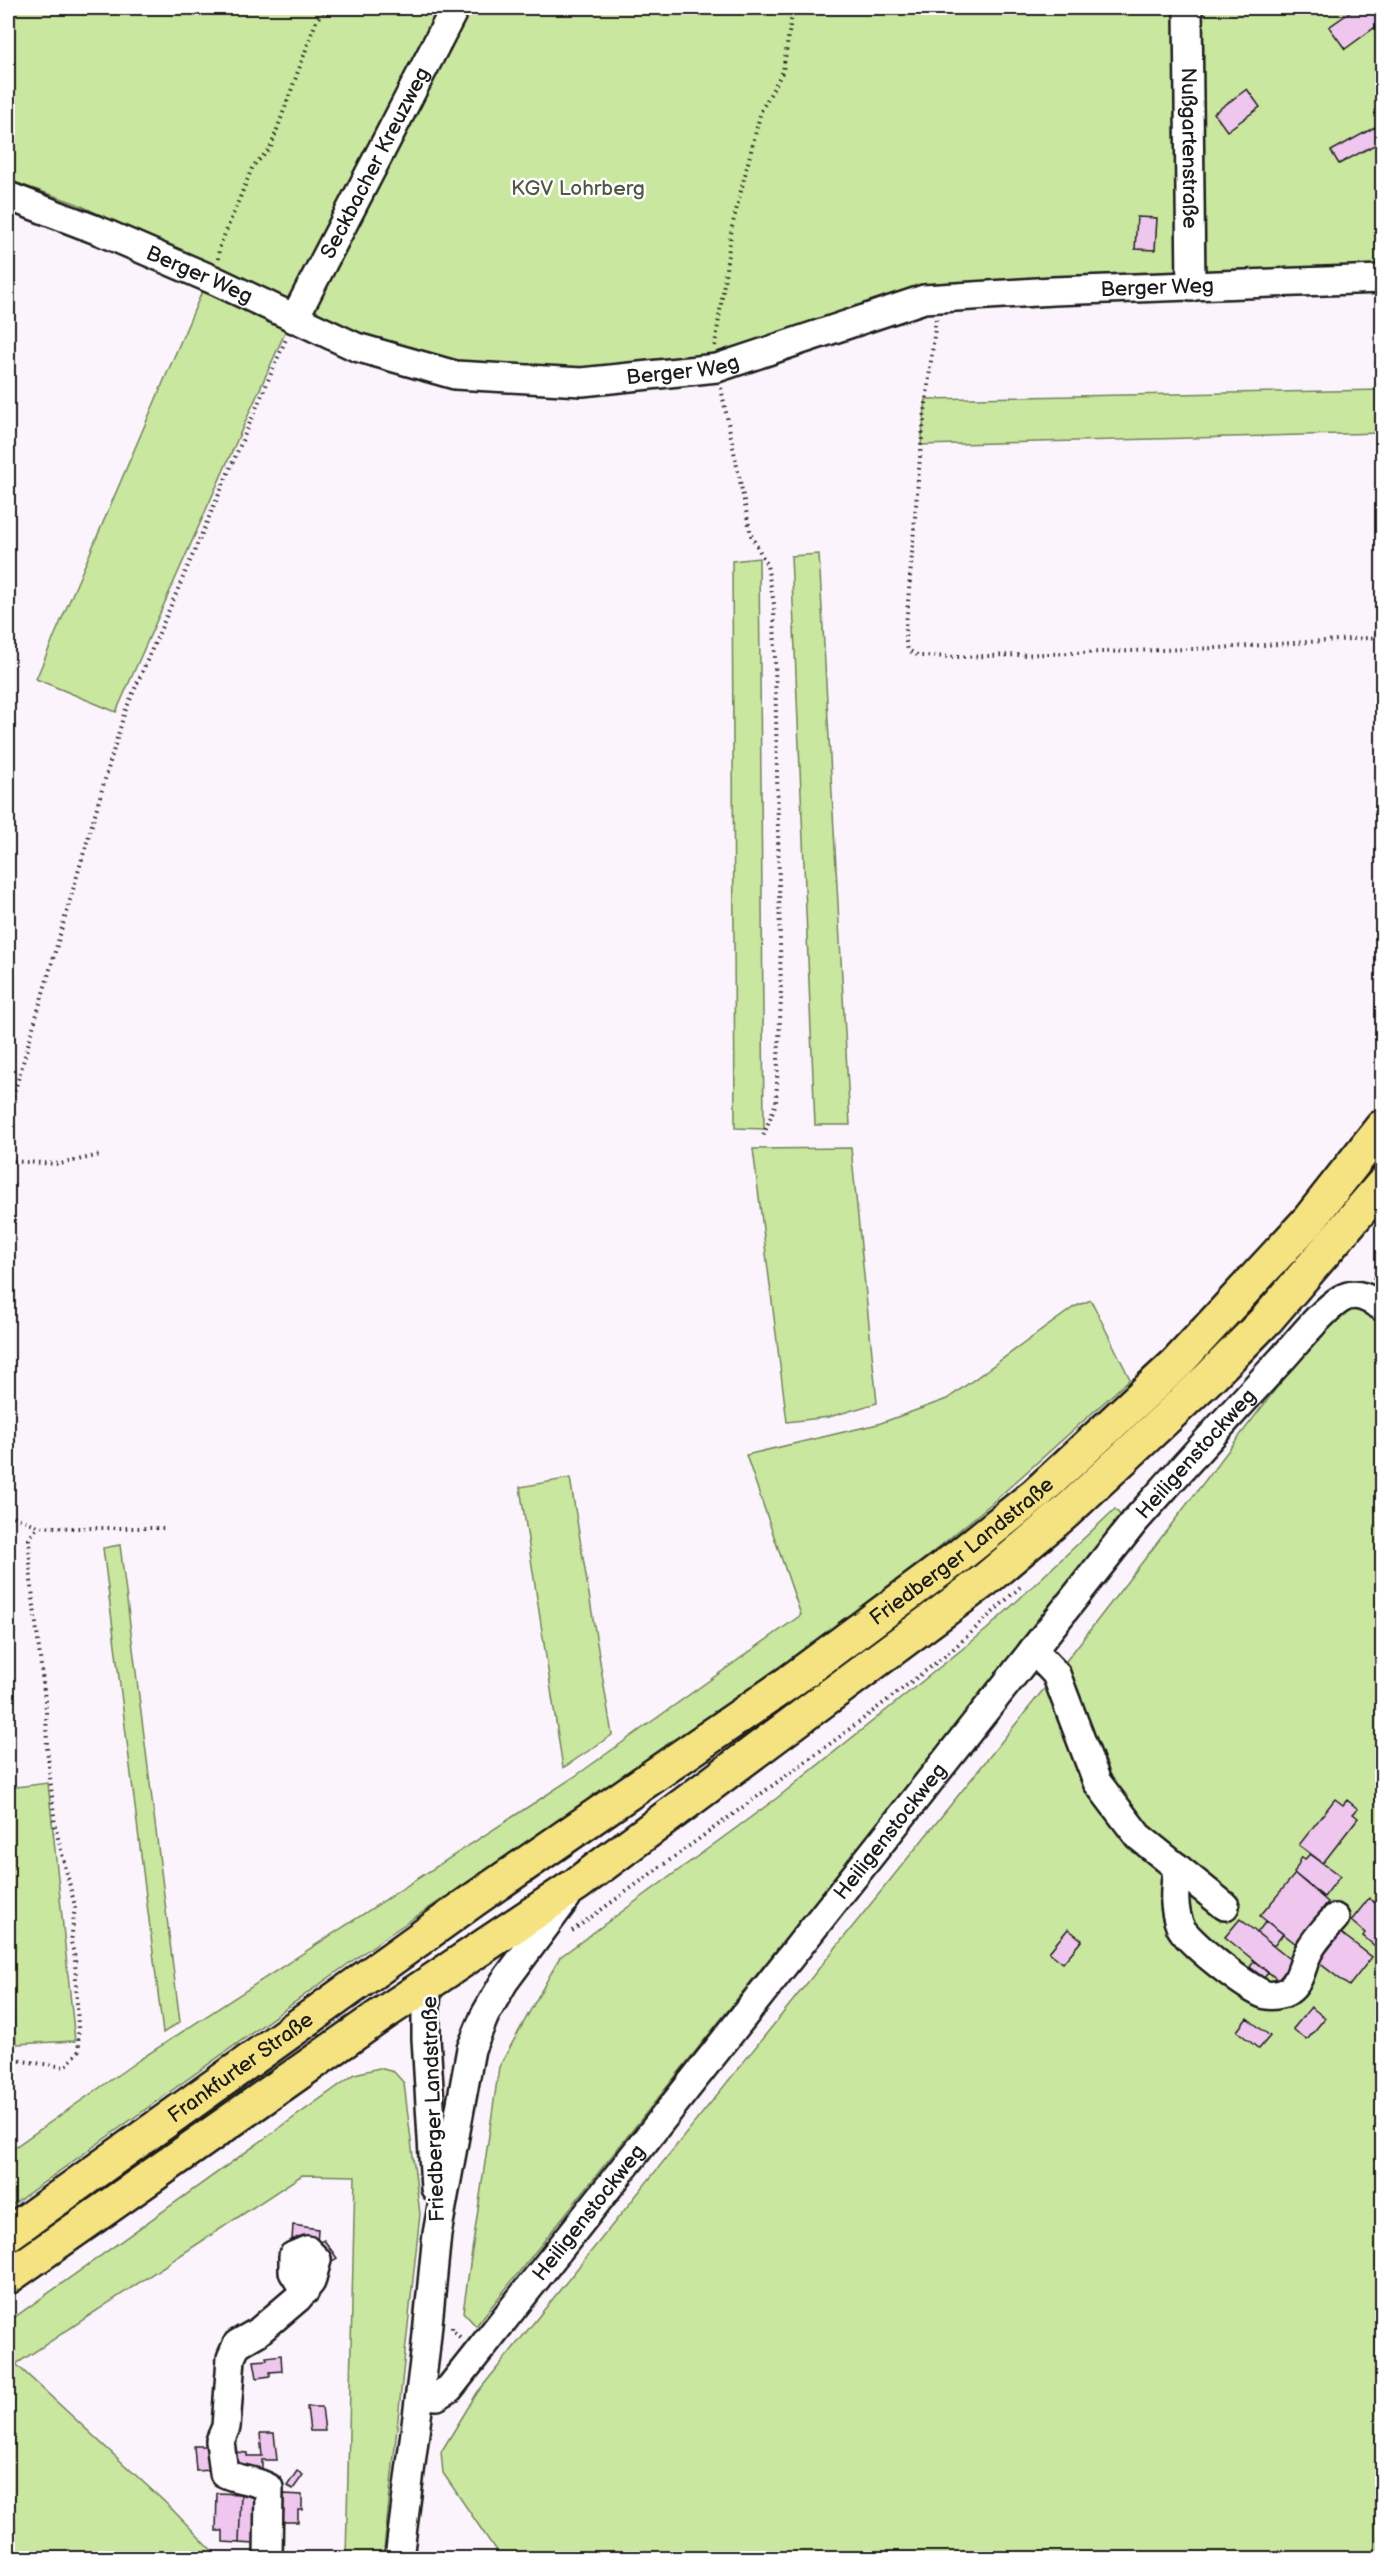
<svg xmlns="http://www.w3.org/2000/svg" width="1390" height="2566" viewBox="0 0 1390 2566" font-family="'Balsamiq Sans',sans-serif">
  <style>
    .green { fill: #c9e79e; stroke: #72825d; stroke-width: 1.5 }
    .building { fill: #eec6ee; stroke: #1c1c1c; stroke-width: 1.5 }
    .lines { fill: none; stroke-linecap: round; stroke-linejoin: round }
    .minor-casing { stroke: #1c1c1c; stroke-width: 32 }
    .major-casing { stroke: #1c1c1c; stroke-width: 38 }
    .path { stroke: #1c1c1c; stroke-width: 4; stroke-dasharray: 1.5 4.5; stroke-linecap: butt }
    .minor { stroke: #fff; stroke-width: 27 }
    .major { stroke: #f5e382; stroke-width: 33 }
    .labels { text-anchor: middle; stroke-width: 5; stroke-linejoin: round; paint-order: stroke }
    .street-label { font-size: 21px; fill: #1c1c1c; stroke: #fff }
    .park-label { font-size: 21px; fill: #505943; stroke: #fff }
  </style>
  <rect width="100%" height="100%" fill="#fcf4fc"/>
  <filter id="ink" filterUnits="userSpaceOnUse"><feTurbulence type="fractalNoise" baseFrequency=".0167" numOctaves="2"/><feDisplacementMap in="SourceGraphic" scale="12" xChannelSelector="R" yChannelSelector="G"/><feConvolveMatrix kernelMatrix="1 2 1 2 8 2 1 2 1" color-interpolation-filters="sRGB"/></filter>
  <g filter="url(#ink)">
    <!-- green -->
    <path class="green" d="M 8,8 L 1382,8 L 1382,267 L 925,287 L 706,356 L 583,369 L 459,361 L 382,341 L 321,319 L 75,203 L 8,180 Z
      M 204,287 L 287,328 L 116,712 L 36,679 Z
      M 1382,390 L 1382,433 L 921,445 L 926,399 Z
      M 819,554 L 850,1125 L 815,1125 L 791,556 Z
      M 759,558 L 764,1129 L 735,1128 L 732,561 Z
      M 851,1148 L 877,1403 L 829,1417 L 787,1422 L 753,1149 Z
      M 1091,1300 L 1130,1379 L 992,1503 L 903,1577 L 814,1643 L 583,1805 L 387,1936 L 8,2208 L 8,2152 L 142,2058 L 574,1777 L 801,1615 L 746,1455 L 878,1424 L 947,1399 L 1074,1307 Z
      M 1347,1309 C 1365,1309 1377,1315 1382,1333 L 1382,2558 L 501,2558 L 443,2473 L 441,2452 L 477,2393 L 1056,1674 L 1329,1320 Z
      M 570,1478 L 612,1735 L 563,1768 L 520,1487 Z
      M 1115,1509 L 1122,1517 L 476,2326 L 463,2312 L 499,2067 L 560,1957 L 777,1798 L 986,1630 Z
      M 120,1545 L 180,2022 L 163,2033 L 103,1548 Z
      M 48,1783 L 75,2041 L 16,2044 L 8,1942 L 8,1788 Z
      M 379,2068 L 394,2072 L 404,2083 L 420,2214 L 383,2558 L 346,2558 L 355,2176 L 302,2175 L 16,2364 L 169,2506 L 219,2558 L 8,2558 L 8,2322 L 355,2074 Z"/>
    <!-- building -->
    <path class="building" d="M 1356,8 L 1377,8 L 1382,16 L 1382,22 L 1345,49 L 1329,27 Z
      M 1247,89 L 1260,107 L 1227,131 L 1214,113 Z
      M 1375,127 L 1382,141 L 1339,164 L 1331,151 Z
      M 1137,217 L 1157,218 L 1155,250 L 1135,249 Z
      M 1335,1799 L 1343,1805 L 1347,1800 L 1358,1809 L 1353,1814 L 1358,1818 L 1323,1863 L 1299,1845 Z
      M 1310,1854 L 1340,1876 L 1324,1897 L 1294,1873 L 1302,1857 L 1305,1859 Z
      M 1295,1874 L 1328,1902 L 1295,1943 L 1260,1916 Z
      M 1369,1898 L 1382,1909 L 1382,1937 L 1375,1946 L 1363,1936 L 1365,1933 L 1351,1921 Z
      M 1240,1919 L 1293,1962 L 1278,1980 L 1225,1937 Z
      M 1266,1921 L 1283,1934 L 1274,1946 L 1257,1933 Z
      M 1068,1929 L 1082,1940 L 1063,1963 L 1049,1952 Z
      M 1341,1933 L 1372,1957 L 1349,1986 L 1318,1962 Z
      M 1254,1961 L 1268,1973 L 1264,1978 L 1250,1967 Z
      M 1311,2007 L 1325,2018 L 1307,2040 L 1293,2029 Z
      M 1247,2018 L 1270,2036 L 1259,2049 L 1237,2031 Z
      M 293,2225 L 318,2229 L 317,2244 L 292,2240 Z
      M 324,2240 L 337,2258 L 331,2262 L 322,2249 L 320,2242 Z
      M 281,2355 L 282,2371 L 270,2372 L 270,2376 L 257,2378 L 254,2361 L 267,2360 L 266,2357 Z
      M 307,2407 L 322,2407 L 325,2431 L 310,2431 Z
      M 260,2433 L 274,2433 L 277,2460 L 262,2460 L 262,2471 L 235,2467 L 235,2452 L 247,2453 L 247,2456 L 262,2456 Z
      M 194,2446 L 209,2446 L 212,2470 L 196,2471 Z
      M 297,2471 L 303,2475 L 293,2489 L 287,2486 Z
      M 217,2493 L 241,2494 L 239,2543 L 223,2542 L 223,2531 L 216,2531 Z
      M 241,2494 L 264,2494 L 255,2544 L 239,2543 Z
      M 284,2494 L 302,2495 L 302,2510 L 298,2510 L 298,2522 L 283,2522 Z"/>
    <g class="lines">
      <!-- minor casing -->
      <g class="minor-casing">
        <g id="minor">
          <path id="s1" d="M 1188,8 L 1191,287"/>
          <path id="s2" d="M 8,196 L 102,232 L 216,281 L 356,347 L 455,375 L 582,382 L 717,368 L 924,299 L 1053,291 L 1382,279"/>
          <path id="s3" d="M 294,319 L 455,8"/>
          <path d="M 1033,1650 L 1056,1674 L 1097,1782 L 1138,1836 L 1225,1906"/>
          <path d="M 1177,1867 C 1175,1888 1172,1906 1180,1926 C 1187,1942 1249,1990 1266,1995 C 1272,1996 1282,1995 1288,1991 C 1301,1983 1302,1963 1309,1951 C 1315,1939 1326,1928 1335,1918"/>
          <path d="M 428,1984 L 426,2003 L 426,2038 L 435,2188"/>
          <path id="s4" d="M 420,2395 L 437,2396 L 449,2389 L 1135,1521 C 1183,1467 1231,1414 1280,1361 C 1296,1344 1321,1311 1341,1299 C 1356,1290 1370,1299 1382,1307"/>
          <path d="M 268,2558 L 269,2488 C 255,2479 239,2481 224,2473 L 220,2441 L 226,2427 L 231,2358 L 237,2344 L 258,2332 L 298,2298 L 311,2282 L 317,2260 L 307,2250 L 293,2256 L 293,2272 L 305,2291"/>
          <path d="M 399,2558 L 425,2354 L 437,2234 L 471,2049 L 485,2015 L 504,1982 L 567,1897"/>
        </g>
      </g>
      <!-- major casing -->
      <g class="major-casing">
        <g id="major">
          <path id="s5" d="M 8,2234 L 475,1899 L 788,1683 L 959,1556 L 1036,1494 L 1177,1363 L 1308,1221 L 1382,1127"/>
          <path d="M 8,2277 L 384,2013 L 577,1884 L 985,1580 L 1067,1511 L 1208,1379 L 1267,1319 L 1382,1185"/>
        </g>
      </g>
      <!-- path -->
      <path class="path" d="M 366,8 L 400,14 L 415,8
        M 218,259 L 219,248 L 253,166 L 270,149 L 317,19 L 327,8
        M 936,319 L 921,445 L 905,638 L 908,650 L 919,656 L 959,657 L 1219,648 L 1382,637
        M 715,346 L 732,227 L 761,111 L 783,71 L 793,8
        M 721,388 L 751,535 L 767,565 L 774,604 L 781,998 L 776,1103 L 762,1139
        M 8,1114 L 124,714 L 286,339
        M 8,1161 L 60,1164 L 100,1155
        M 1374,1279 L 1382,1248
        M 8,1514 L 38,1526 L 70,1528 L 167,1528
        M 572,1931 L 838,1738 L 950,1652 L 1020,1587
        M 8,2059 L 65,2067 L 79,2051 L 75,1958 L 71,1942 L 75,1906 L 55,1826 L 47,1747 L 46,1709 L 31,1581 L 29,1539 L 38,1526
        M 452,2327 L 452,2330 L 462,2339"/>
      <!-- minor -->
      <use href="#minor" class="minor"/>
      <!-- major -->
      <use href="#major" class="major"/>
    </g>
  </g>
  <g class="labels">
    <!-- street labels -->
    <g class="street-label">
      <text dy="7" stroke="none"><textPath href="#s1" startOffset="140">Nußgartenstraße</textPath></text>
      <text dy="7" stroke="none"><textPath href="#s3" startOffset="176">Seckbacher Kreuzweg</textPath></text>
      <text dy="7" stroke="none"><textPath href="#s2" startOffset="207">Berger Weg</textPath></text>
      <text dy="7" stroke="none"><textPath href="#s2" startOffset="1197">Berger Weg</textPath></text>
      <text dy="7" stroke="none"><textPath href="#s2" startOffset="711">Berger Weg</textPath></text>
      <text dy="7" stroke="none"><textPath href="#s4" startOffset="1228">Heiligenstockweg</textPath></text>
      <text dy="7" stroke="none"><textPath href="#s5" startOffset="1173">Friedberger Landstraße</textPath></text>
      <text dy="7" stroke="none"><textPath href="#s4" startOffset="742">Heiligenstockweg</textPath></text>
      <text dy="7" stroke="none"><textPath href="#s5" startOffset="286">Frankfurter Straße</textPath></text>
      <text transform="translate(433 2109) rotate(-92)" y="7">Friedberger Landstraße</text>
      <text dy="7" stroke="none"><textPath href="#s4" startOffset="256">Heiligenstockweg</textPath></text>
    </g>
    <!-- park labels -->
    <g class="park-label">
      <text x="578" y="195">KGV Lohrberg</text>
    </g>
  </g>
  <!-- margin -->
  <rect width="1390" height="2566" fill="none" stroke="#fff" stroke-width="30"/>
  <rect x="15" y="15" width="1360" height="2536" fill="none" stroke="#1c1c1c" stroke-width="2" filter="url(#ink)"/>
</svg>
